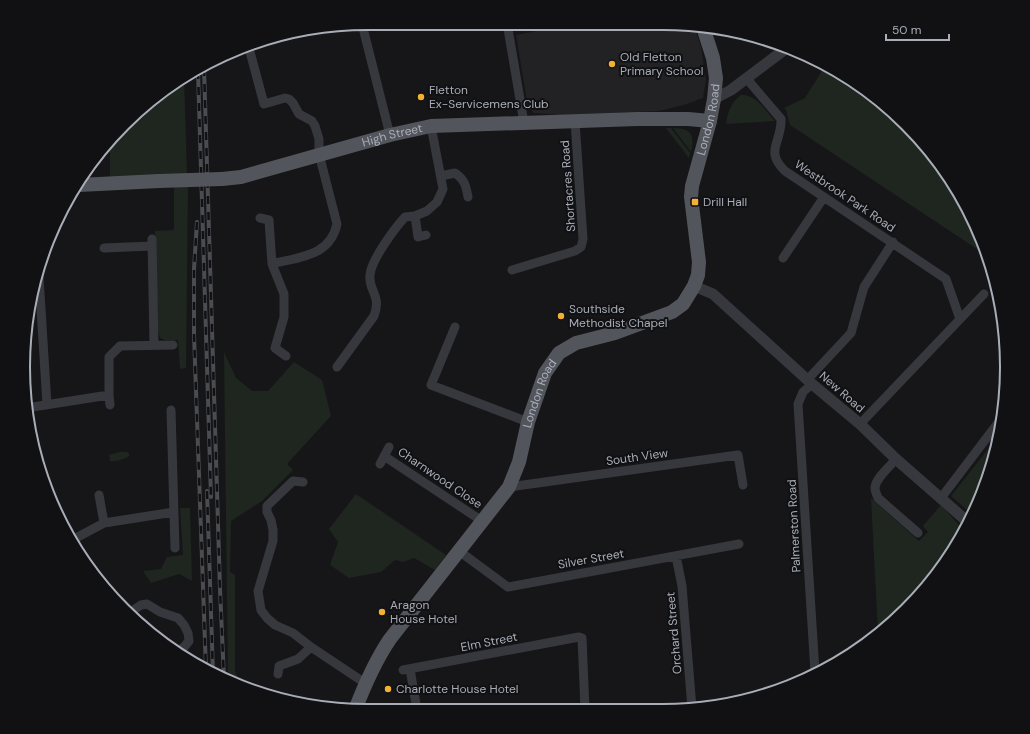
<svg xmlns="http://www.w3.org/2000/svg" width="1030" height="734" viewBox="0 0 1030 734" font-family="'DM Sans',sans-serif">
  <style>
    .built { fill: #222225 }
    .green { fill: #1e261f }
    .lines { fill: none; stroke-linecap: round; stroke-linejoin: round }
    .minor { stroke: #37383d; stroke-width: 9 }
    .tertiary { stroke: #37383d; stroke-width: 11 }
    .primary { stroke: #53555c; stroke-width: 14 }
    .rail-casing { stroke: #4a4c52; stroke-width: 4 }
    .rail { stroke: #111113; stroke-width: 2.5; stroke-dasharray: 8; stroke-linecap: butt }
    .primary-bridge { stroke: #53555c; stroke-width: 14 }
    .poi-dot { fill: #f2b134; stroke: #111113; stroke-width: 1.5 }
    .labels { text-anchor: middle; stroke-width: 4; stroke-linejoin: round; paint-order: stroke }
    .poi-label { font-size: 12px; fill: #a8adb8; stroke: #111113; text-anchor: start }
    .street-label { font-size: 12px; fill: #a8adb8; stroke: #111113 }
    .rim { fill: none; stroke: #a8adb8; stroke-width: 2 }
  </style>
  <rect width="100%" height="100%" fill="#161618"/>
  <!-- built -->
  <path class="built" d="M 577,23 L 663,23 L 694,26 L 701,47 L 706,80 L 703,98 L 684,105 L 659,111 L 561,115 L 534,113 L 528,107 L 516,35 Z"/>
  <!-- green -->
  <path class="green" d="M 825,66 L 835,69 L 922,140 L 961,195 L 989,257 L 790,125 L 786,110 L 784,108 L 805,98 Z
    M 184,77 L 187,176 L 110,178 L 110,139 L 176,81 Z
    M 741,95 C 756,94 766,111 775,121 L 726,124 C 728,111 731,103 741,95 Z
    M 666,128 L 671,128 L 690,153 L 689,158 Z
    M 673,128 C 691,128 695,134 691,152 Z
    M 188,186 L 186,368 L 180,369 L 178,340 L 165,340 L 160,338 L 158,331 L 155,231 L 174,230 L 174,187 Z
    M 224,352 L 236,378 L 252,391 L 268,391 L 294,362 L 322,380 L 331,416 L 287,464 L 293,470 L 262,501 L 231,521 L 230,572 L 235,575 L 235,671 L 241,685 L 228,680 Z
    M 999,435 L 995,456 L 973,515 L 951,496 Z
    M 120,452 L 126,452 L 129,453 L 129,456 C 126,459 114,462 110,461 L 109,455 Z
    M 356,494 L 446,555 L 435,570 L 414,558 L 403,562 L 395,560 L 381,572 L 349,578 L 330,565 L 338,542 L 329,529 Z
    M 871,498 L 919,541 L 928,532 L 923,526 L 941,505 L 959,525 L 959,539 L 936,577 L 890,626 L 878,633 Z
    M 180,508 L 190,508 L 192,581 L 179,574 L 151,583 L 143,571 L 161,569 L 167,557 L 183,555 Z"/>
  <g class="lines">
    <!-- minor -->
    <path class="minor" d="M 507,23 L 524,123
      M 362,24 L 390,135
      M 249,48 L 264,104 L 285,98 L 289,99 L 293,103 L 299,114 L 312,121 L 315,126 L 319,139 L 319,154 L 337,224 C 330,257 298,257 272,264 L 269,220 L 260,218
      M 747,79 L 781,119 C 782,142 764,151 785,171 L 946,279 L 960,319
      M 441,176 L 455,173 C 465,180 466,186 468,197
      M 415,216 L 418,237 L 426,235
      M 152,239 L 154,345
      M 104,248 L 152,246
      M 783,258 L 824,197
      M 272,264 L 284,294 L 284,317 L 275,348 L 286,356
      M 512,270 L 575,251 L 581,247 L 583,239 L 575,121
      M 39,277 L 47,405
      M 455,327 L 431,385 L 528,422
      M 337,367 L 374,316 C 382,294 368,292 370,275 C 371,260 395,228 405,217 L 415,216 L 427,211 L 437,202 L 443,189 L 431,126
      M 808,379 L 851,333 L 864,287 L 893,242
      M 812,384 L 803,392 L 798,404 L 815,672
      M 109,395 L 110,405
      M 26,408 L 109,395 L 109,357 L 120,346 L 173,345
      M 171,410 L 175,548
      M 860,424 L 984,294
      M 384,456 L 482,521
      M 896,459 C 890,466 875,479 875,488 C 875,492 877,495 878,498 L 918,533
      M 380,464 L 389,447
      M 303,482 L 293,481 L 267,506 L 267,512 L 271,520 L 273,530 L 273,541 L 258,591 L 261,610 L 267,618 L 275,625 L 293,633 L 311,647 L 365,683
      M 509,487 L 738,455 L 743,485
      M 99,495 L 104,523
      M 941,498 L 1001,419
      M 74,539 L 104,523 L 174,512
      M 459,551 L 508,587 L 739,544
      M 676,556 L 682,586 L 692,708
      M 129,613 L 141,605 L 147,604 L 160,612 L 178,618 L 184,625 L 188,633 L 189,641 L 184,647 L 177,652
      M 410,669 L 417,710
      M 403,670 L 579,637 L 582,638 L 585,709
      M 278,674 L 279,666 L 298,659 L 311,647"/>
    <!-- tertiary -->
    <path class="tertiary" d="M 714,99 L 731,90 L 784,50
      M 694,286 L 713,294 L 812,384 L 860,424 L 896,459 L 969,523"/>
    <!-- primary -->
    <g class="primary">
      <path id="s1" d="M 222,179 L 241,177 L 390,135 L 431,126 L 637,119 L 688,119 L 710,121"/>
      <path d="M 79,185 L 159,181"/>
      <path id="s2" d="M 355,710 C 365,684 375,661 390,639 L 509,487 L 519,462 L 528,422 L 545,373 L 559,353 L 576,343 L 615,333 L 672,312 L 683,304 L 694,286 L 698,275 L 699,262 L 691,197 L 692,186 L 710,121 L 714,99 L 716,78 L 713,58 L 703,27"/>
    </g>
    <!-- rail casing -->
    <g class="rail-casing">
      <path id="rail" d="M 204,68 L 220,589 L 224,679
        M 198,71 L 211,497
        M 197,222 L 194,269 L 194,335 L 206,670
        M 207,491 L 213,674"/>
    </g>
    <!-- rail -->
    <use href="#rail" class="rail"/>
    <!-- primary-bridge -->
    <path class="primary-bridge" d="M 159,181 L 222,179"/>
  </g>
  <!-- markers -->
  <g class="poi-dot">
    <circle cx="612" cy="64" r="4"/>
    <circle cx="421" cy="97" r="4"/>
    <rect x="691" y="198" width="8" height="8" rx="2"/>
    <circle cx="561" cy="316" r="4"/>
    <circle cx="382" cy="612" r="4"/>
    <circle cx="388" cy="689" r="4"/>
  </g>
  <g class="labels">
    <!-- poi labels -->
    <g class="poi-label">
      <text x="620" y="61">Old Fletton<tspan x="620" dy="14">Primary School</tspan></text>
      <text x="429" y="94">Fletton<tspan x="429" dy="14">Ex-Servicemens Club</tspan></text>
      <text x="703" y="206">Drill Hall</text>
      <text x="569" y="313">Southside<tspan x="569" dy="14">Methodist Chapel</tspan></text>
      <text x="390" y="609">Aragon<tspan x="390" dy="14">House Hotel</tspan></text>
      <text x="396" y="693">Charlotte House Hotel</text>
    </g>
    <!-- street labels -->
    <g class="street-label">
      <text dy="4" stroke="none"><textPath href="#s2" startOffset="742">London Road</textPath></text>
      <text dy="4" stroke="none"><textPath href="#s1" startOffset="176">High Street</textPath></text>
      <text transform="translate(568 186) rotate(-94)" y="4">Shortacres Road</text>
      <text transform="translate(845 196) rotate(34)" y="4">Westbrook Park Road</text>
      <text transform="translate(842 392) rotate(41)" y="4">New Road</text>
      <text dy="4" stroke="none"><textPath href="#s2" startOffset="371">London Road</textPath></text>
      <text transform="translate(637 457) rotate(-8)" y="4">South View</text>
      <text transform="translate(440 478) rotate(34)" y="4">Charnwood Close</text>
      <text transform="translate(794 526) rotate(-93)" y="4">Palmerston Road</text>
      <text transform="translate(591 559) rotate(-10)" y="4">Silver Street</text>
      <text transform="translate(674 633) rotate(-95)" y="4">Orchard Street</text>
      <text transform="translate(489 642) rotate(-11)" y="4">Elm Street</text>
    </g>
  </g>
  <!-- crop -->
  <path d="M0 0H1030V734H0ZM367 30H663A337 337 0 0 1 1000 367V367A337 337 0 0 1 663 704H367A337 337 0 0 1 30 367V367A337 337 0 0 1 367 30Z" fill="#111113" fill-rule="evenodd"/>
  <path class="rim" d="M367 30H663A337 337 0 0 1 1000 367V367A337 337 0 0 1 663 704H367A337 337 0 0 1 30 367V367A337 337 0 0 1 367 30Z"/>
  <!-- scale -->
  <path d="M886 34v6h63v-6" fill="none" stroke="#a8adb8" stroke-width="2"/>
  <text x="892" y="34" font-size="12" fill="#a8adb8" stroke="#111113" stroke-width="3" paint-order="stroke">50 m</text>
</svg>
